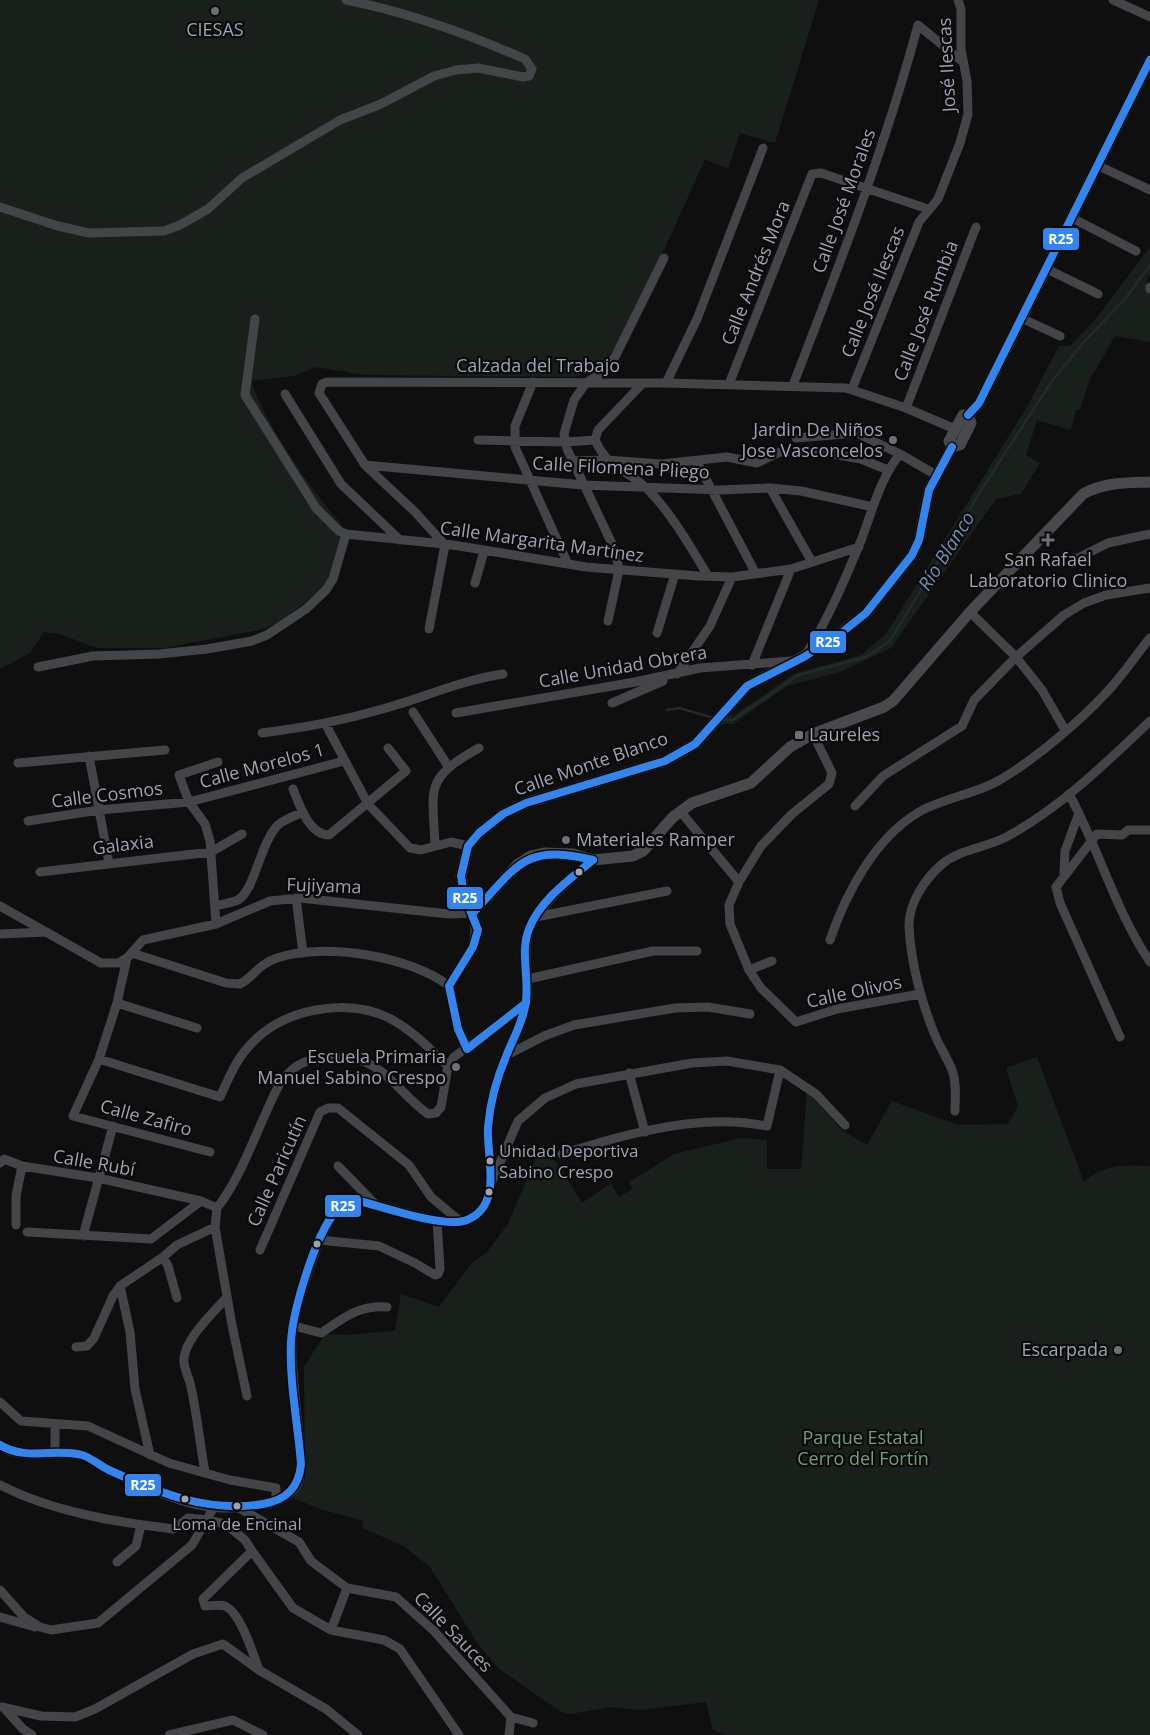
<svg xmlns="http://www.w3.org/2000/svg" width="1150" height="1735" viewBox="0 0 1150 1735" font-family="'Open Sans',sans-serif">
  <style>
    .green { fill: #19201b }
    .lines { fill: none; stroke-linecap: round; stroke-linejoin: round }
    .stream { stroke: #232931; stroke-width: 2.5 }
    .minor { stroke: #444549; stroke-width: 9 }
    .tertiary { stroke: #444549; stroke-width: 10 }
    .secondary { stroke: #48494d; stroke-width: 11 }
    .bus-1-casing { stroke: #0a0a0b; stroke-width: 11 }
    .bus-1 { stroke: #3484ee; stroke-width: 8 }
    .poi-dot { fill: #6d6f79; stroke: #0a0a0b; stroke-width: 2 }
    .bus-dot { fill: #9fa3b2; stroke: #0a0a0b; stroke-width: 2 }
    .labels { text-anchor: middle; stroke-width: 4.5; stroke-linejoin: round; paint-order: stroke }
    .bus-label { font-size: 17px; fill: #9fa3b2; stroke: #0a0a0b; text-anchor: start }
    .poi-label { font-size: 18px; fill: #9fa3b2; stroke: #0a0a0b; text-anchor: end }
    .street-label { font-size: 18px; fill: #9fa3b2; stroke: #0a0a0b }
    .park-label { font-size: 18px; fill: #759f7c; stroke: #0a0a0b }
    .water-label { font-size: 19px; font-style: italic; fill: #738cb0; stroke: #0a0a0b }
    .line-badge { stroke: #0a0a0b; stroke-width: 2 }
    .badge-label { font-size: 14px; text-anchor: middle; font-weight: bold; fill: #fff }
  </style>
  <rect width="100%" height="100%" fill="#0f0f10"/>
  <!-- green -->
  <path class="green" d="M 0,0 L 819,0 L 775,143 L 740,133 L 728,169 L 705,159 L 672,233 L 613,351 L 594,371 L 573,377 L 366,375 L 315,367 L 294,376 L 251,381 C 267,427 310,489 343,526 L 335,568 L 325,586 L 283,620 L 264,629 L 164,648 L 97,648 L 59,634 L 44,632 L 30,653 L 0,669 Z
    M 1150,247 L 1150,274 L 1146,282 L 1150,294 L 1150,342 L 1115,336 L 1089,381 L 1080,410 L 1076,410 L 1071,430 L 1037,420 L 1026,455 L 1040,463 L 1021,494 L 996,499 L 891,648 L 840,672 L 787,686 L 733,724 L 718,724 L 722,716 L 733,716 L 794,674 L 861,655 L 886,634 L 1028,405 L 1059,346 L 1070,346 L 1095,320 Z
    M 1037,1057 L 1084,1182 C 1103,1164 1125,1165 1150,1166 L 1150,1735 L 725,1735 L 713,1730 L 706,1702 L 640,1710 L 611,1707 L 570,1714 L 561,1712 L 498,1668 L 478,1644 L 430,1567 L 404,1546 L 362,1528 L 363,1521 L 320,1509 L 293,1498 L 305,1478 L 304,1367 L 325,1334 L 347,1335 L 395,1331 L 401,1294 L 439,1307 L 471,1264 L 487,1252 L 508,1224 L 540,1149 L 558,1164 L 582,1203 L 611,1183 L 619,1197 L 632,1189 L 629,1182 L 674,1154 L 741,1138 L 767,1140 L 767,1169 L 801,1169 L 807,1091 L 843,1131 L 867,1145 L 892,1101 L 958,1125 L 1008,1124 L 1018,1106 L 1006,1068 Z"/>
  <g class="lines">
    <!-- stream -->
    <path class="stream" d="M 667,710 L 679,708 L 714,718
      M 722,719 L 733,720 L 798,675 L 866,657 L 890,641 L 985,484 L 1052,381 L 1082,344 L 1126,298 L 1150,265"/>
    <!-- minor -->
    <path class="minor" d="M 1113,0 L 1150,17
      M 1099,166 L 1150,190
      M 0,207 L 58,226 L 89,233 L 164,231 L 180,225 L 208,209 L 242,178 L 340,120 L 381,104 L 434,76 L 456,70 L 478,68 L 523,77 L 529,76 L 532,69 L 525,59 C 468,34 408,12 346,0
      M 1072,218 L 1136,251
      M 1047,269 L 1098,294
      M 1150,287 L 1150,289
      M 1021,318 L 1060,336
      M 255,319 L 245,395 L 316,508 L 339,531 L 346,534 L 453,545 L 586,567 L 698,576 L 732,577 L 791,569 L 859,547
      M 533,382 L 515,426 L 515,447 L 568,564
      M 643,383 L 598,430 L 595,440 C 609,470 624,467 645,487 C 669,509 692,549 708,576
      M 666,383 L 697,319 L 763,148
      M 729,384 L 812,174 L 821,173 L 928,209
      M 793,385 C 839,266 885,148 918,25 L 963,62
      M 852,389 L 919,222 L 938,199 L 960,143 L 968,114 L 967,81 L 961,49 L 961,9 L 958,0
      M 285,394 L 341,484 L 400,540
      M 906,408 L 976,227
      M 796,438 L 857,433 L 900,454 L 936,475
      M 478,440 L 565,442 L 595,440
      M 572,461 L 606,460 L 662,464 L 727,457 L 757,463 L 780,452 L 815,451 L 861,459 L 888,470
      M 697,462 L 756,574
      M 365,465 L 583,485 L 720,490 L 770,488 L 801,491 L 873,507
      M 770,488 L 812,562
      M 1076,559 L 1108,543 L 1150,534
      M 475,583 L 484,551
      M 970,612 L 1016,657 L 1042,690 L 1065,730
      M 608,621 L 619,570 L 615,550 L 567,449 L 564,434 L 574,400 L 586,383 L 601,373 L 615,357 L 664,258
      M 429,629 L 445,545 L 415,512 L 365,465 L 319,393 L 322,384 L 327,382 L 666,383 L 846,388 L 906,408 L 955,429
      M 657,633 L 675,574
      M 806,654 C 827,621 843,584 858,548 C 871,517 878,481 900,454
      M 752,665 L 791,569
      M 38,667 L 93,656 L 159,654 L 207,649 L 252,641 L 267,635 L 306,609 L 326,590 L 333,579 L 346,534
      M 677,674 L 710,626 L 732,577
      M 612,703 L 663,681
      M 413,712 L 448,766
      M 456,713 L 635,682 L 700,668 L 791,661
      M 326,725 L 368,804 L 410,848 L 421,850 L 451,842 L 468,846
      M 262,733 C 307,727 342,721 386,708 C 425,697 462,680 503,674
      M 813,734 L 832,773 L 829,784 L 792,814 L 761,846 L 739,882 L 729,905 L 730,924 L 749,970 L 761,988 L 796,1022 L 837,1009 L 920,994
      M 89,756 L 109,863
      M 18,763 L 165,750
      M 293,789 C 299,804 309,835 329,835 L 406,771 L 388,748
      M 1069,794 C 1099,849 1115,910 1150,962
      M 855,806 L 883,776 L 962,726 L 974,700 L 1016,657 L 1064,615 L 1084,603 L 1106,595 L 1150,588
      M 680,811 L 739,882
      M 28,821 L 99,810 L 189,802 L 344,761
      M 435,846 C 433,788 423,779 479,748
      M 40,872 L 211,852 L 242,834
      M 1064,874 L 1065,851 L 1079,813
      M 296,898 L 303,953
      M 0,906 L 101,963 L 118,963 L 127,958 L 143,940 L 216,924 L 270,901 L 300,898 L 449,914 L 473,913 C 481,945 466,960 449,986 L 458,1029 L 467,1049
      M 215,906 C 222,904 231,903 238,900 C 255,890 260,843 278,825 C 285,819 294,816 302,813
      M 536,917 L 667,891
      M 216,924 L 210,841 L 205,824 L 189,802 L 179,775 L 218,762
      M 0,934 L 47,932
      M 830,940 C 846,893 875,838 919,812 C 945,797 978,794 1003,778 C 1035,759 1080,721 1105,694 C 1122,677 1135,656 1150,638
      M 132,953 L 226,983 L 240,984 C 255,976 257,965 277,958 C 323,942 411,956 449,986
      M 127,958 L 117,1003 L 99,1059 L 73,1116 L 210,1152
      M 749,970 L 772,961
      M 528,979 L 653,951 L 697,951
      M 117,1003 L 197,1028
      M 1120,1037 L 1060,903 L 1056,887 L 1097,834 L 1122,835 L 1128,830 L 1150,830
      M 507,1055 L 544,1036 L 574,1025 L 675,1008 L 708,1007 L 750,1014
      M 99,1059 L 220,1097 C 229,1078 236,1059 251,1044 C 283,1009 346,997 389,1018 C 412,1030 429,1048 448,1066
      M 629,1073 L 645,1132
      M 955,1111 C 955,1098 957,1083 952,1070 C 947,1057 939,1046 934,1033 C 921,1000 911,962 909,927 C 908,904 925,879 941,865 C 961,848 988,848 1010,835 C 1062,806 1107,762 1150,721
      M 562,1154 C 616,1137 675,1120 732,1122 C 744,1122 755,1124 767,1126 L 780,1070
      M 0,1163 L 4,1159 L 22,1166 L 98,1178 L 201,1201 L 217,1208
      M 338,1166 L 374,1203
      M 492,1181 L 518,1121 L 545,1098 L 576,1084 L 692,1063 L 727,1061 L 780,1070 L 816,1094 L 845,1125
      M 217,1208 C 238,1181 250,1148 264,1117 C 272,1100 278,1081 293,1069 C 309,1055 344,1054 363,1061 C 389,1071 406,1099 428,1114 L 436,1113 L 441,1107 L 448,1066 L 454,1057 L 526,1003
      M 217,1208 L 215,1227 L 232,1325 L 247,1396
      M 16,1225 L 16,1196 L 22,1166
      M 27,1232 L 151,1239 L 201,1201
      M 83,1236 L 113,1126
      M 319,1240 L 379,1246 L 415,1263 L 435,1275 L 438,1274 L 440,1269 L 437,1220
      M 260,1250 L 320,1112 L 328,1108 L 338,1108 L 409,1165 L 431,1197 L 461,1222
      M 163,1257 L 168,1266 L 177,1298
      M 120,1286 L 130,1332 L 135,1389 L 150,1455
      M 294,1326 L 321,1333 C 344,1318 358,1305 387,1307
      M 76,1347 L 87,1346 L 94,1338 L 113,1296 L 120,1286 L 163,1257 L 177,1245 L 215,1227
      M 0,1402 L 21,1421 L 88,1426 L 169,1463 L 230,1480 L 276,1488 L 276,1501
      M 55,1424 L 55,1452
      M 205,1472 C 200,1444 197,1415 191,1387 C 189,1376 181,1365 185,1353 C 191,1333 213,1313 227,1297
      M 0,1485 C 53,1512 115,1522 174,1529 L 188,1518 L 208,1520 L 225,1524 L 245,1540 L 252,1551 L 203,1599 L 205,1606 C 210,1606 220,1604 225,1606 C 241,1613 253,1654 259,1670
      M 239,1508 L 299,1542 L 311,1561 L 347,1588 L 396,1597 L 434,1631 L 511,1717 L 533,1723
      M 252,1551 L 293,1608 L 331,1630 L 384,1640 L 400,1649 L 459,1735
      M 117,1562 L 136,1546 L 141,1525
      M 0,1590 L 24,1617 L 40,1627 L 51,1630 L 98,1623 L 192,1545 L 214,1507
      M 0,1617 L 35,1627
      M 331,1630 L 347,1588
      M 2,1707 L 41,1716 L 75,1717 L 95,1709 L 193,1654 L 223,1644 L 259,1670 L 326,1709 L 358,1735
      M 4,1708 L 23,1729 L 32,1735
      M 169,1735 L 233,1720 L 263,1735
      M 509,1735 L 511,1717"/>
    <!-- tertiary -->
    <path class="tertiary" d="M 0,1445 C 18,1461 59,1449 82,1455 C 91,1457 99,1466 108,1470 C 166,1494 203,1518 268,1503 C 291,1497 300,1487 301,1464 C 298,1424 292,1383 291,1343 C 291,1315 317,1236 334,1214 C 340,1206 348,1203 356,1200 C 380,1205 447,1229 467,1220 C 505,1203 485,1157 488,1127 C 490,1104 495,1082 504,1061 C 512,1041 523,1022 526,1001 C 529,980 522,947 529,929 C 540,903 572,877 593,860"/>
    <!-- secondary -->
    <path class="secondary" d="M 968,415 L 979,403 L 1150,60
      M 952,447 L 929,490 L 919,540 L 912,555 L 866,613 L 825,645 L 747,686 L 695,744 L 665,761 L 526,803 L 503,814 L 479,833 L 468,846 L 461,876 L 464,895 L 473,913 L 517,865 L 531,856 L 544,853 L 573,854 L 593,860 L 633,856 L 643,851 L 673,817 L 692,803 L 751,783 L 790,747 L 813,734 L 884,707 L 893,701 L 970,612 L 1083,494 C 1104,482 1126,483 1150,482
      M 952,447 L 960,445 L 971,423 L 968,415
      M 952,447 L 949,441 L 963,415 L 968,415"/>
    <!-- bus-1 casing -->
    <g class="bus-1-casing">
      <path id="bus-1" d="M 968,415 L 979,403 L 1150,60
        M 473,913 C 517,866 524,843 593,860
        M 526,1003 L 467,1049 L 458,1029 L 449,986 L 473,947 L 478,930 L 464,895 L 461,876 L 468,846 L 479,833 L 503,814 L 526,803 L 665,761 L 695,744 L 747,686 L 804,657 L 840,634 L 866,613 L 912,555 L 919,540 L 929,490 L 952,447
        M 0,1445 C 26,1461 55,1448 82,1455 C 92,1458 100,1466 109,1470 C 159,1493 207,1513 263,1504 C 286,1500 299,1488 301,1464 C 298,1424 289,1382 291,1341 C 293,1310 315,1235 336,1211 C 342,1206 349,1203 356,1200 C 381,1206 444,1229 467,1220 C 504,1205 486,1156 488,1127 C 490,1102 497,1077 507,1054 C 514,1037 524,1019 526,1001 C 529,977 520,951 529,929 C 540,900 570,879 593,860"/>
    </g>
    <!-- bus-1 -->
    <use href="#bus-1" class="bus-1"/>
  </g>
  <!-- markers -->
  <g class="poi-dot">
    <circle cx="215" cy="11" r="5"/>
    <circle cx="893" cy="440" r="5"/>
    <path d="M1045.5 532.5h5v5h5v5h-5v5h-5v-5h-5v-5h5z"/>
    <rect x="794" y="730" width="10" height="10" rx="2.5"/>
    <circle cx="566" cy="840" r="5"/>
    <circle cx="456" cy="1067" r="5"/>
    <circle cx="1118" cy="1350" r="5"/>
  </g>
  <g class="bus-dot">
    <circle cx="579" cy="872" r="4.5"/>
    <circle cx="490" cy="1161" r="4.5"/>
    <circle cx="489" cy="1192" r="4.5"/>
    <circle cx="317" cy="1244" r="4.5"/>
    <circle cx="185" cy="1499" r="4.5"/>
    <circle cx="237" cy="1506" r="4.5"/>
  </g>
  <g class="labels">
    <!-- bus labels -->
    <g class="bus-label">
      <text x="499" y="1157">Unidad Deportiva<tspan x="499" dy="21">Sabino Crespo</tspan></text>
      <text x="237" y="1530" text-anchor="middle">Loma de Encinal</text>
    </g>
    <!-- poi labels -->
    <g class="poi-label">
      <text x="215" y="36" text-anchor="middle">CIESAS</text>
      <text x="883" y="436">Jardin De Niños<tspan x="883" dy="21">Jose Vasconcelos</tspan></text>
      <text x="1048" y="566" text-anchor="middle">San Rafael<tspan x="1048" dy="21">Laboratorio Clinico</tspan></text>
      <text x="809" y="741" text-anchor="start">Laureles</text>
      <text x="576" y="846" text-anchor="start">Materiales Ramper</text>
      <text x="446" y="1063">Escuela Primaria<tspan x="446" dy="21">Manuel Sabino Crespo</tspan></text>
      <text x="1108" y="1356">Escarpada</text>
    </g>
    <!-- street labels -->
    <g class="street-label">
      <text transform="translate(947 65) rotate(-93)" y="6">José Ilescas</text>
      <text transform="translate(844 201) rotate(-70)" y="6">Calle José Morales</text>
      <text transform="translate(756 273) rotate(-68)" y="6">Calle Andrés Mora</text>
      <text transform="translate(873 292) rotate(-68)" y="6">Calle José Ilescas</text>
      <text transform="translate(926 311) rotate(-69)" y="6">Calle José Rumbia</text>
      <text x="538" y="372">Calzada del Trabajo</text>
      <text transform="translate(621 468) rotate(3)" y="6">Calle Filomena Pliego</text>
      <text transform="translate(542 542) rotate(8)" y="6">Calle Margarita Martínez</text>
      <text transform="translate(623 667) rotate(-10)" y="6">Calle Unidad Obrera</text>
      <text transform="translate(591 764) rotate(-19)" y="6">Calle Monte Blanco</text>
      <text transform="translate(262 766) rotate(-15)" y="6">Calle Morelos 1</text>
      <text transform="translate(107 795) rotate(-7)" y="6">Calle Cosmos</text>
      <text transform="translate(123 845) rotate(-7)" y="6">Galaxia</text>
      <text transform="translate(324 886) rotate(2)" y="6">Fujiyama</text>
      <text transform="translate(854 992) rotate(-12)" y="6">Calle Olivos</text>
      <text transform="translate(146 1118) rotate(15)" y="6">Calle Zafiro</text>
      <text transform="translate(94 1163) rotate(10)" y="6">Calle Rubí</text>
      <text transform="translate(277 1171) rotate(-66)" y="6">Calle Paricutín</text>
      <text transform="translate(453 1632) rotate(46)" y="6">Calle Sauces</text>
    </g>
    <!-- park labels -->
    <g class="park-label">
      <text x="863" y="1444">Parque Estatal<tspan x="863" dy="21">Cerro del Fortín</tspan></text>
    </g>
    <!-- water labels -->
    <g class="water-label">
      <text transform="translate(946 551) rotate(-58)" y="7">Río Blanco</text>
    </g>
  </g>
  <g class="line-badge">
    <rect x="1042" y="227" width="38" height="24" rx="5" fill="#3484ee"/>
    <rect x="809" y="630" width="38" height="24" rx="5" fill="#3484ee"/>
    <rect x="446" y="886" width="38" height="24" rx="5" fill="#3484ee"/>
    <rect x="324" y="1194" width="38" height="24" rx="5" fill="#3484ee"/>
    <rect x="124" y="1473" width="38" height="24" rx="5" fill="#3484ee"/>
  </g>
  <g class="badge-label">
    <text x="1061" y="244">R25</text>
    <text x="828" y="647">R25</text>
    <text x="465" y="903">R25</text>
    <text x="343" y="1211">R25</text>
    <text x="143" y="1490">R25</text>
  </g>
</svg>
